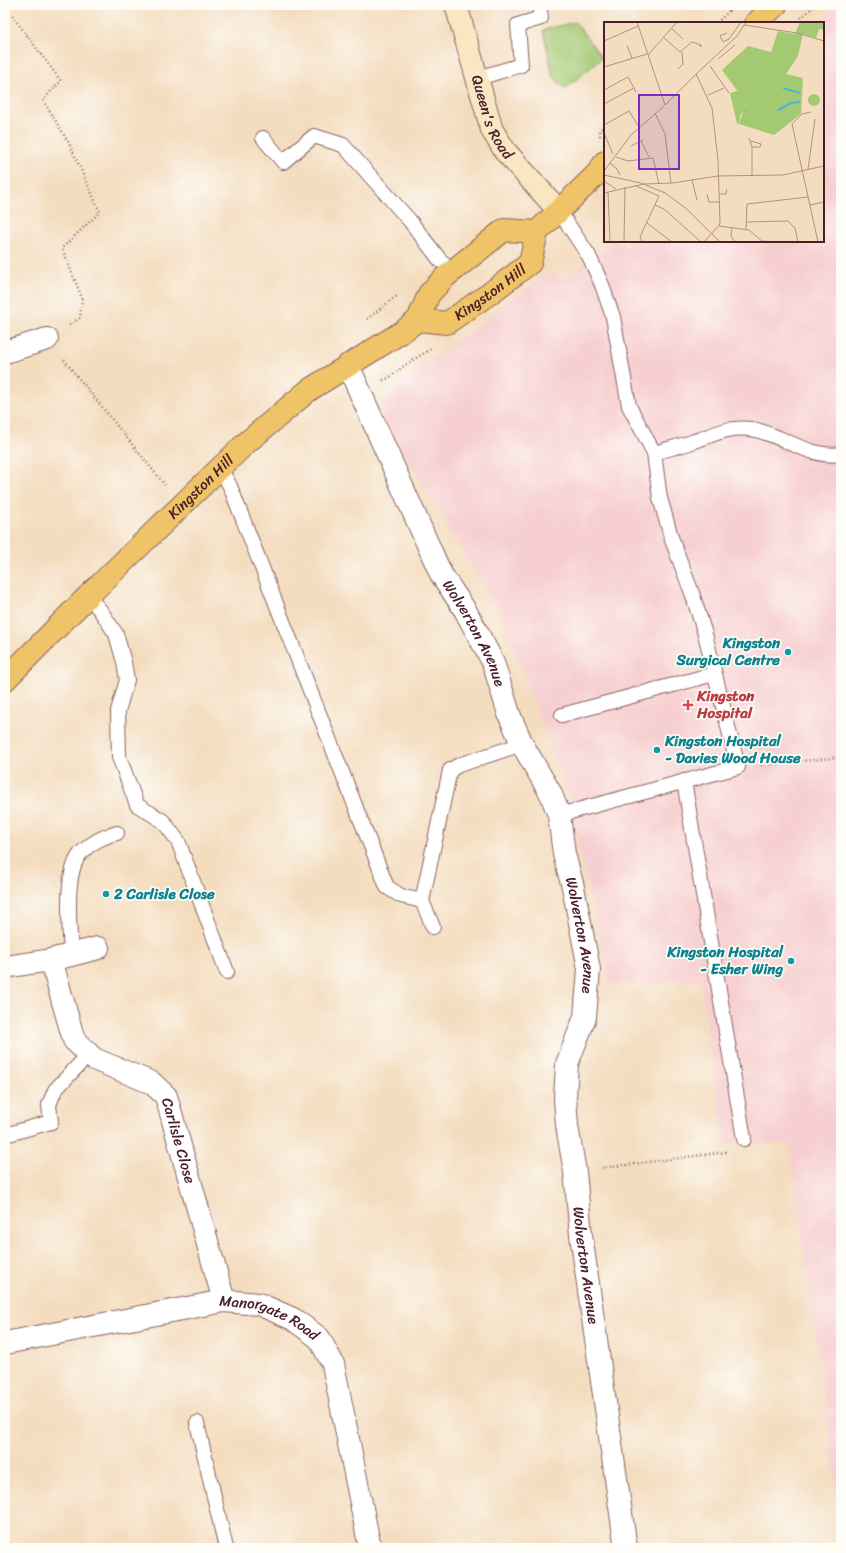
<svg xmlns="http://www.w3.org/2000/svg" width="846" height="1553" viewBox="0 0 846 1553" font-family="Sriracha,sans-serif">
  <style>
    .built { fill: #f7cfd0 }
    .garden { fill: #a4c973; stroke: #77744f }
    .lines { fill: none; stroke-linecap: round; stroke-linejoin: round }
    .service-casing { stroke: #86625f; stroke-width: 16 }
    .minor-casing { stroke: #86625f; stroke-width: 24 }
    .secondary-casing { stroke: #86625f; stroke-width: 24 }
    .primary-casing { stroke: #86625f; stroke-width: 24 }
    .path { stroke: #86625f; stroke-width: 2.5; stroke-dasharray: 1 3; stroke-linecap: butt }
    .service { stroke: #fff; stroke-width: 14 }
    .minor { stroke: #fff; stroke-width: 22 }
    .secondary { stroke: #f9e7c3; stroke-width: 22 }
    .primary { stroke: #efc469; stroke-width: 22 }
    .culture-dot { fill: #0f9aa8; stroke: #fdfcf7; stroke-width: 1.5 }
    .health-dot { fill: #e0444e; stroke: #fdfcf7; stroke-width: 1.5 }
    .labels { text-anchor: middle; stroke-width: 3.5; stroke-linejoin: round; paint-order: stroke }
    .street-label { font-size: 15px; fill: #4a1f2b; stroke: #fdfcf7 }
    .culture-label { font-size: 15px; font-weight: bold; fill: #0d838f; stroke: #fdfcf7; text-anchor: end }
    .health-label { font-size: 15px; font-weight: bold; fill: #be3a42; stroke: #fdfcf7; text-anchor: start }
    .inset-river { fill: none; stroke: #52b2d1; stroke-width: 2 }
    .inset-road { fill: none; stroke: #b09184; stroke-width: 1 }
    .view { fill: #7b2cbf; fill-opacity: 0.15; stroke: #7b2cbf; stroke-width: 2 }
    .inset-edge { fill: none; stroke: #4a1f2b; stroke-width: 2 }
  </style>
  <rect width="100%" height="100%" fill="#fdfcf7"/>
  <filter id="ink" filterUnits="userSpaceOnUse"><feTurbulence type="fractalNoise" baseFrequency=".025" numOctaves="2"/><feDisplacementMap in="SourceGraphic" scale="8" xChannelSelector="R" yChannelSelector="G"/><feConvolveMatrix kernelMatrix="1 2 1 2 8 2 1 2 1" color-interpolation-filters="sRGB"/></filter>
  <filter id="wash" filterUnits="userSpaceOnUse"><feTurbulence type="fractalNoise" baseFrequency=".012" numOctaves="4" result="noise"/><feDisplacementMap in="SourceGraphic" scale="16" xChannelSelector="R" yChannelSelector="G"/><feGaussianBlur stdDeviation="0.9" result="paint"/><feColorMatrix in="noise" values="0 0 0 0 0 0 0 0 0 0 0 0 0 0 0 0 0 1.4 0 .05"/><feComposite in="paint" operator="in"/></filter>
  <g filter="url(#wash)">
    <rect width="100%" height="100%" fill="#f4ddbf"/>
    <!-- built -->
    <path class="built" d="M 836,5 L 841,5 L 841,1518 L 789,1143 L 725,1144 L 700,980 L 610,985 L 565,786 L 505,623 L 380,412 L 390,391 L 548,272 L 564,278 L 610,247 L 610,241 L 823,241 L 823,23 L 818,23 Z"/>
    <!-- garden -->
    <path class="garden" d="M 575,22 L 602,58 L 565,89 L 553,76 L 543,30 Z"/>
  </g>
  <g filter="url(#ink)">
    <g class="lines">
      <!-- service casing -->
      <g class="service-casing">
        <path id="service" d="M 478,78 L 521,65 L 518,25 L 541,18 L 539,5
          M 263,138 L 283,162 L 314,136 L 343,145 L 410,221 L 440,260 L 453,270
          M 559,211 L 589,256 L 602,285 L 613,317 L 629,406 L 654,453 L 660,498 L 672,540 L 692,593 L 705,634 L 738,767 L 559,815
          M 654,453 C 667,449 680,446 692,442 C 714,435 727,426 751,429 C 781,434 809,459 841,454
          M 220,468 L 230,486 L 387,887 L 401,896 L 422,901
          M 88,596 L 100,610 L 116,634 L 124,662 L 127,680 L 118,711 L 119,757 L 137,805 L 163,821 L 178,841 L 227,972
          M 562,715 L 714,674
          M 684,781 L 744,1139
          M 433,927 L 422,901 L 450,770 L 459,765 L 522,744
          M 71,955 C 70,930 63,870 82,852 C 92,842 104,836 117,833
          M 5,1135 L 51,1122 L 49,1105 L 55,1090 L 89,1054
          M 197,1423 L 226,1548"/>
      </g>
      <!-- minor casing -->
      <g class="minor-casing">
        <g id="minor">
          <path d="M 5,352 L 47,339"/>
          <path id="s1" d="M 348,365 L 441,574 L 465,610 L 493,662 L 509,714 L 522,744 L 551,794 L 559,815 L 564,854 L 573,887 L 589,969 L 585,1017 L 567,1064 L 565,1098 L 567,1126 L 575,1172 L 581,1235 L 626,1548"/>
          <path id="s2" d="M 51,960 L 74,1040 L 94,1059 L 152,1083 L 166,1096 L 224,1301"/>
          <path d="M 5,967 L 51,960 L 98,948"/>
          <path id="s3" d="M 5,1343 L 224,1301 L 259,1304 L 293,1319 L 319,1338 L 333,1364 L 370,1548"/>
        </g>
      </g>
      <!-- secondary casing -->
      <g class="secondary-casing">
        <g id="secondary">
          <path id="s4" d="M 456,5 L 492,130 L 505,151 L 559,211"/>
        </g>
      </g>
      <!-- primary casing -->
      <g class="primary-casing">
        <g id="primary">
          <path d="M 756,23 L 776,5"/>
          <path id="s5" d="M 418,320 L 447,323 L 489,294 L 530,263 L 537,232 L 598,173 L 605,162"/>
          <path id="s6" d="M 5,680 L 88,596 L 245,444 L 309,390 L 402,332 L 418,320 L 429,294 L 445,277 L 504,230 L 537,232"/>
        </g>
      </g>
      <!-- path -->
      <path class="path" d="M 5,6 L 61,81 L 43,100 L 69,143 L 100,212 L 62,248 L 82,298 L 80,318 L 69,325
        M 801,18 L 815,5
        M 717,23 L 732,8
        M 600,136 L 599,131 L 605,125
        M 367,319 L 398,295
        M 64,360 L 165,485
        M 383,380 L 389,378 L 405,365 L 431,349
        M 761,765 L 841,757
        M 602,1168 L 726,1152"/>
      <!-- service -->
      <use href="#service" class="service"/>
      <!-- minor -->
      <use href="#minor" class="minor"/>
      <!-- secondary -->
      <use href="#secondary" class="secondary"/>
      <!-- primary -->
      <use href="#primary" class="primary"/>
    </g>
  </g>
  <!-- markers -->
  <g class="culture-dot">
    <circle cx="788" cy="652" r="4"/>
    <circle cx="657" cy="750" r="4"/>
    <circle cx="106" cy="894" r="4"/>
    <circle cx="791" cy="961" r="4"/>
  </g>
  <path class="health-dot" d="M686 699h4v4h4v4h-4v4h-4v-4h-4v-4h4z"/>
  <g class="labels">
    <!-- street labels -->
    <g class="street-label">
      <text dy="5" stroke="none"><textPath href="#s4" startOffset="118">Queen's Road</textPath></text>
      <text dy="5" stroke="none"><textPath href="#s5" startOffset="82">Kingston Hill</textPath></text>
      <text dy="5" stroke="none"><textPath href="#s6" startOffset="275">Kingston Hill</textPath></text>
      <text dy="5" stroke="none"><textPath href="#s1" startOffset="297">Wolverton Avenue</textPath></text>
      <text dy="5" stroke="none"><textPath href="#s1" startOffset="621">Wolverton Avenue</textPath></text>
      <text dy="5" stroke="none"><textPath href="#s2" startOffset="239">Carlisle Close</textPath></text>
      <text dy="5" stroke="none"><textPath href="#s1" startOffset="957">Wolverton Avenue</textPath></text>
      <text dy="5" stroke="none"><textPath href="#s3" startOffset="272">Manorgate Road</textPath></text>
    </g>
    <!-- culture labels -->
    <g class="culture-label">
      <text x="780" y="648">Kingston<tspan x="780" dy="17">Surgical Centre</tspan></text>
      <text x="665" y="746" text-anchor="start">Kingston Hospital<tspan x="665" dy="17">- Davies Wood House</tspan></text>
      <text x="114" y="899" text-anchor="start">2 Carlisle Close</text>
      <text x="783" y="957">Kingston Hospital<tspan x="783" dy="17">- Esher Wing</tspan></text>
    </g>
    <!-- health labels -->
    <g class="health-label">
      <text x="697" y="701">Kingston<tspan x="697" dy="17">Hospital</tspan></text>
    </g>
  </g>
  <!-- overview -->
  <g transform="translate(604 22)">
    <rect width="220" height="220" fill="#f4ddbf"/>
    <path d="M 196,0 L 220,0 L 220,8 L 215,7 L 212,16 L 199,12 L 194,34 L 182,52 L 199,56 L 197,92 L 170,113 L 135,102 L 144,76 L 135,71 L 118,48 L 144,24 L 167,30 L 174,9 L 191,12 Z" fill="#a4c973"/>
    <path d="M 140,67 L 147,70 L 141,83 L 141,90 L 137,91 L 135,101 L 133,102 L 126,71 L 133,69 L 137,72 ZM204 78a6 6 0 1 1 12 0a6 6 0 1 1-12 0Z" fill="#a4c973"/>
    <path class="inset-river" d="M 179,66 L 196,71M 174,88 L 187,81 L 196,80"/>
    <path class="inset-road" d="M 33,0 L 61,83M 140,3 L 193,11 L 220,19M 68,7 L 79,17M 123,11 L 116,14 L 119,20 L 125,17 L 137,0M 60,16 L 76,30 L 88,20 L 97,23 L 97,25 L 95,23M 0,19 L 34,4M 23,24 L 28,36M 44,33 L 73,0M 114,37 L 131,23M 106,44 L 125,71M 0,45 L 43,32M 74,47 L 79,42 L 78,30M 92,52 L 108,86 L 114,138 L 116,202 L 100,220M 88,56 L 133,14 L 142,0M 0,68 L 24,55 L 32,70M 104,73 L 120,66M 0,82 L 30,66M 61,83 L 89,55M 207,90 L 198,92 L 188,102 L 214,220M 51,91 L 61,112 L 67,161M 0,103 L 25,89 L 35,105M 0,111 L 9,132M 145,116 L 148,125 L 148,153M 37,119 L 45,135M 147,119 L 157,122 L 156,125 L 148,125M 27,124 L 39,118M 12,135 L 24,139 L 49,136 L 55,162M 6,141 L 13,147 L 16,153M 204,147 L 211,97M 0,149 L 27,113 L 60,84M 0,153 L 37,161 L 61,171 L 84,188 L 116,220M 88,158 L 93,178M 0,159 L 12,167M 32,164 L 55,174 L 36,215 L 38,220M 4,170 L 6,219M 0,171 L 40,162 L 68,161 L 114,154 L 179,153 L 220,144M 103,172 L 105,180 L 116,180M 115,172 L 122,172 L 123,167M 51,183 L 60,187 L 97,220M 206,183 L 220,180M 142,200 L 184,199 L 191,206 L 194,220M 43,201 L 68,220M 115,204 L 145,208 L 159,220M 128,206 L 127,214 L 131,220M 142,207 L 143,182 L 204,175M 158,219 L 173,220M 20,220 L 21,165"/>
    <path class="view" d="M 35,73 L 75,73 L 75,147 L 35,147 Z"/>
    <rect width="220" height="220" class="inset-edge"/>
  </g>
  <!-- margin -->
  <rect width="846" height="1553" fill="none" stroke="#fdfcf7" stroke-width="20"/>
</svg>
